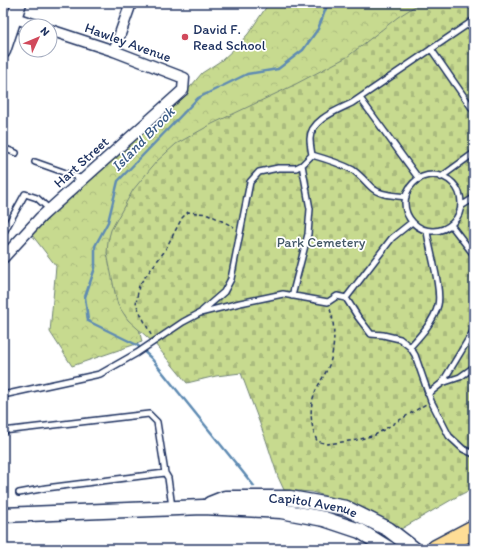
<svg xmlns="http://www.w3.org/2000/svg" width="477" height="552" viewBox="0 0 477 552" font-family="Itim,sans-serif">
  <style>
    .forest { fill: url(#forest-crowns); stroke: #718476 }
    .cemetery { fill: url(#cemetery-stones); stroke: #718476 }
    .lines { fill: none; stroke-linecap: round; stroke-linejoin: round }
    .stream { stroke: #5e8bb3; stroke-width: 2.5 }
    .lane-casing { stroke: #1b2f5e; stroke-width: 8 }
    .street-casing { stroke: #1b2f5e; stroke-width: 13 }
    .secondary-casing { stroke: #1b2f5e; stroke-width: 17 }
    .highway-casing { stroke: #1b2f5e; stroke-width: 21 }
    .path { stroke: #1b2f5e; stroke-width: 1.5; stroke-dasharray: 4 3; stroke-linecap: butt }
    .lane { stroke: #fff; stroke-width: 5 }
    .street { stroke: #fff; stroke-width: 10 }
    .secondary { stroke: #fff; stroke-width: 14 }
    .highway { stroke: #fedd96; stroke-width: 18 }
    .poi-dot { fill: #d1495b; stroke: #fff; stroke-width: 1.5 }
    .labels { text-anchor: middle; stroke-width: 3.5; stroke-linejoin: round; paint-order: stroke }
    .poi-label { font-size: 14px; fill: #1b2f5e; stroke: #fff; text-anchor: start }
    .street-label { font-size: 14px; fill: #1b2f5e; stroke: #fff }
    .park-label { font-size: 14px; fill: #465a6a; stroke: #fff }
    .water-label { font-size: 15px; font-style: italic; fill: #3d5d88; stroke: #fff }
  </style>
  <defs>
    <pattern id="forest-crowns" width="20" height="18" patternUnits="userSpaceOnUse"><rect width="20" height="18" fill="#c7da8f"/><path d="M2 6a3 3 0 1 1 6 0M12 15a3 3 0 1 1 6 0" fill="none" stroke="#aabb7e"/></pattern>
    <pattern id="cemetery-stones" width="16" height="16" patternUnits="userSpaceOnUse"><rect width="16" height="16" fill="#c7da8f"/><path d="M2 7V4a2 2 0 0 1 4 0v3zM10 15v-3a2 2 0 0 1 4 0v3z" fill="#aabb7e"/></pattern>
  </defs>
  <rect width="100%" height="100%" fill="#fff"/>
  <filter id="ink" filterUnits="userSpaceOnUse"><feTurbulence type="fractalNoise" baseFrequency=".025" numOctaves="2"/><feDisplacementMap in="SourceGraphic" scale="8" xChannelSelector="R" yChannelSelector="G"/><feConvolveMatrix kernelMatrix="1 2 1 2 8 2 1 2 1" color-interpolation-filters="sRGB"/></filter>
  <g filter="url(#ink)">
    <!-- forest -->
    <path class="forest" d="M 269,3 L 442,3 L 129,285 L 142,342 L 72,366 L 50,332 L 56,266 L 32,235 L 71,196 L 181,98 L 202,73 L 222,60 L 235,48 L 248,34 Z"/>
    <!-- cemetery -->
    <path class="cemetery" d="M 420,3 L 474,3 L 474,488 L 458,496 L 401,529 L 342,501 L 312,492 L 284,490 L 278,477 L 266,440 L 241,373 L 216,376 L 187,383 L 155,344 L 128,320 L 118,305 L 116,298 L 107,253 L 108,241 L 111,230 L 133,190 L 156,162 L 176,144 L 212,124 L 292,86 L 347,57 L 398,17 Z"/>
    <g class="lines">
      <!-- stream -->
      <path class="stream" d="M 254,486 L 151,358 L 137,345 L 88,321 L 85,297 L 95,268 L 95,246 L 108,222 L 118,181 L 198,98 L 247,74 L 278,69 L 303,50 L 318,29 L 328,3"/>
      <!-- lane casing -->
      <g class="lane-casing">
        <path id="lane" d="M 431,49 L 474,111
          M 360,98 L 419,179
          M 3,148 L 16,153
          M 312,155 C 326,159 340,163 353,170 C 360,175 365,181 371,187 C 380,196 394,195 406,197
          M 35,162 L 83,179
          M405 203a28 28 0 1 1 56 0a28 28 0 1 1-56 0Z
          M 441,177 L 474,153
          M 461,206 L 474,198
          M 451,225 L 474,255
          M 4,232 L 25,194 L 37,198 L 49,209
          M 292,296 L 308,234 L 310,209 L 302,165
          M 346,298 L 392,238 L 412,222
          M 202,311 L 224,292 L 231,279 L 250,182 L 259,172 L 278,168 L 296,168 L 302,165 L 312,155 C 311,149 310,144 310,139 C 310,120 338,110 352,103 L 474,20
          M 410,347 C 421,335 434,321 438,305 C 442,289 429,249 427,231
          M 442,383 L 460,377 L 474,367
          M 428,394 L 442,383 L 474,330
          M 3,395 L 100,374 L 137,353 L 183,322 L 200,313 L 240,303 L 283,294 L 328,302 L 337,296 L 346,298 L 358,317 L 371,334 L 383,335 L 400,339 L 410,347 L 415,355 L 431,401 L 449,436 L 463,449 L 474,454
          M 3,431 L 149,414 L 157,422 L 165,473 L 46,488 L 19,493
          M 165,473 L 168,478 L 172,507"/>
      </g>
      <!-- street casing -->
      <g class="street-casing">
        <path id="street" d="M 3,14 L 39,26
          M 114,51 L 131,3
          M 3,258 L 41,217 L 183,90 L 184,78 L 114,51 L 50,30"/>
      </g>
      <!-- secondary casing -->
      <g class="secondary-casing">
        <g id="secondary">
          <path d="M 3,51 L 19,3"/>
          <path id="s1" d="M 210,504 L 225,498 L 290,498 L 346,508 L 388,529 L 414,549"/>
          <path d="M 3,515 L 203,507 L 281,511 L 324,519 L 360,531 L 389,549"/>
        </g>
      </g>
      <!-- highway casing -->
      <g class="highway-casing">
        <path id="highway" d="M 436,549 L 474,529"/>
      </g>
      <!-- path -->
      <path class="path" d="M 330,309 C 335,325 335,343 331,359 C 328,372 318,383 314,395 C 309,410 311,427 317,441 L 327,444 L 357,440 L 375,435 L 426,404
        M 151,335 L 136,304 L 139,285 L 164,252 L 182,218 L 188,212 L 208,214 L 234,227"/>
      <!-- lane -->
      <use href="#lane" class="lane"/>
      <!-- street -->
      <use href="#street" class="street"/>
      <!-- secondary -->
      <use href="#secondary" class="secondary"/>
      <!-- highway -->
      <use href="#highway" class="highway"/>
    </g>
  </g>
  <!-- markers -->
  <circle class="poi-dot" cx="185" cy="37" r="4"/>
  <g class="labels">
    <!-- poi labels -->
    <g class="poi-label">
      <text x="193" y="34">David F.<tspan x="193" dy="16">Read School</tspan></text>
    </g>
    <!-- street labels -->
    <g class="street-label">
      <text transform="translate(128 42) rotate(20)" y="5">Hawley Avenue</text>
      <text transform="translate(81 162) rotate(-42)" y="5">Hart Street</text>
      <text dy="5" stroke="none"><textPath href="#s1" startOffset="105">Capitol Avenue</textPath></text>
    </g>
    <!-- park labels -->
    <g class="park-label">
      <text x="321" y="247">Park Cemetery</text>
    </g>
    <!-- water labels -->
    <g class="water-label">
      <text transform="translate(143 139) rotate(-46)" y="5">Island Brook</text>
    </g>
  </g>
  <!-- margin -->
  <rect width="477" height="552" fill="none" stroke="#fff" stroke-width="16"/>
  <rect x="8" y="8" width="461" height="536" fill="none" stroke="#1b2f5e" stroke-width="1.5" filter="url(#ink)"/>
  <!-- north arrow -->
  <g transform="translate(38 38) rotate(46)"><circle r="19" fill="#ffffff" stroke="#a4acbf"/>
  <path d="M0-3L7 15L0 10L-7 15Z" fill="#d1495b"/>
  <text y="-6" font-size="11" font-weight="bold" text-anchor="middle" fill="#1b2f5e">N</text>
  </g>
</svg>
